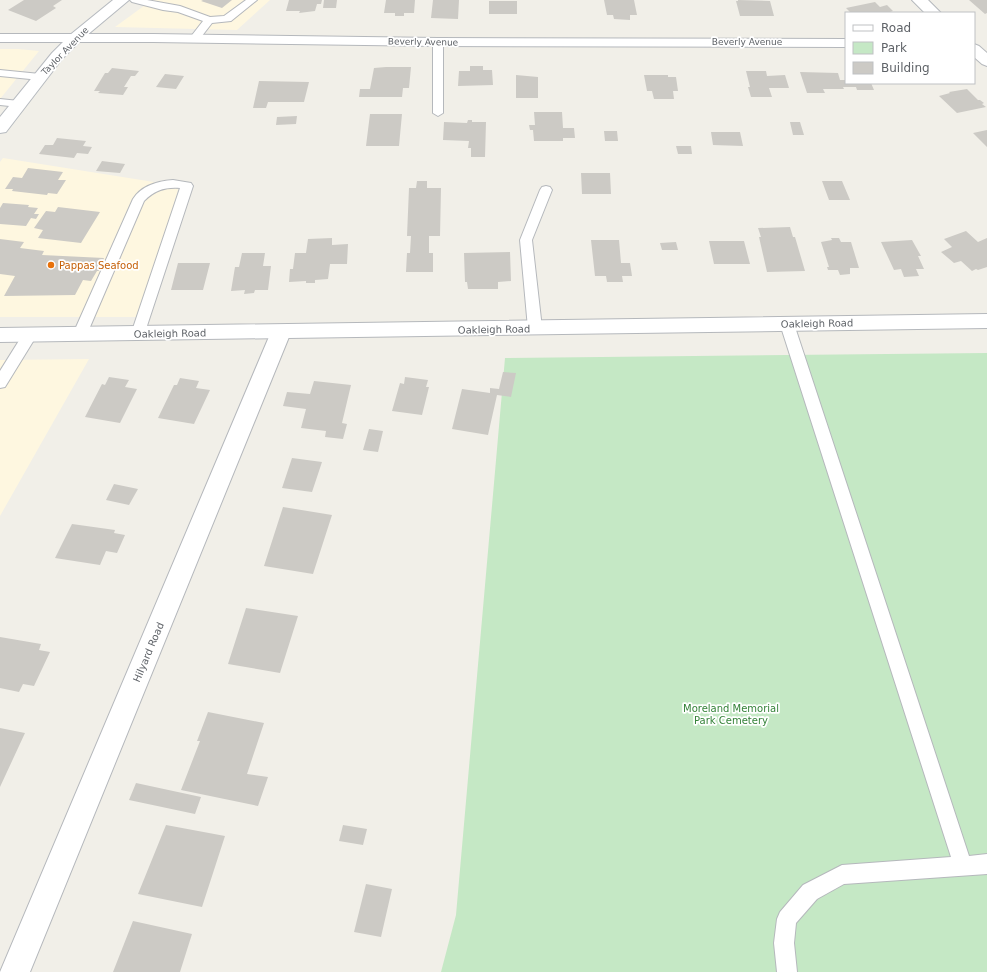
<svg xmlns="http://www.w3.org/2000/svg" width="987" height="972" viewBox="0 0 987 972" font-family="'DejaVu Sans',sans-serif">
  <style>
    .commercial { fill: #fef7e0 }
    .green { fill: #c5e8c5 }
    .building { fill: #cccac5 }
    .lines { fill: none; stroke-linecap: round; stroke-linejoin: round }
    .service-casing { stroke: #b5b8bc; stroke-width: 2 }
    .minor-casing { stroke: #b5b8bc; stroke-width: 2 }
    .tertiary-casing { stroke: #b5b8bc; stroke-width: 2 }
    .secondary-casing { stroke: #b6babf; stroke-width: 2 }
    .service { fill: #fff; fill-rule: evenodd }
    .minor { fill: #fff; fill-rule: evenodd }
    .tertiary { fill: #fff; fill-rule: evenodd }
    .secondary { fill: #fff; fill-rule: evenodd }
    .food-dot { fill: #e8710a; stroke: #fff; stroke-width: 1.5 }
    .labels { text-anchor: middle; stroke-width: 3.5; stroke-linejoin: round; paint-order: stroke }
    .far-street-label { font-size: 9px; fill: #5f6368; stroke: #fff }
    .food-label { font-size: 10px; fill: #c56008; stroke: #fff; text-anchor: start }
    .street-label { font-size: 10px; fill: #5f6368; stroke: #fff }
    .park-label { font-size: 10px; fill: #348238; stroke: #fff }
  </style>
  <rect width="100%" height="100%" fill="#f1efe8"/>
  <!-- commercial -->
  <path class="commercial" d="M 152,0 L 270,0 L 237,30 L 115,27 Z
    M 0,49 L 18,49 L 39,51 L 0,99 Z
    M 3,158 L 179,186 L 142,317 L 0,317 L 0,162 Z
    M 89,359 L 0,516 L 0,360 Z"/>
  <!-- green -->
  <path class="green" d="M 987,353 L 987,972 L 441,972 L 456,915 L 505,358 Z"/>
  <!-- building -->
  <path class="building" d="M 24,0 L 62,0 L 53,6 L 56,8 L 36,21 L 8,10 Z
    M 203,0 L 232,0 L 222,8 L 201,1 Z
    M 289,0 L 322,0 L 321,4 L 317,4 L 315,11 L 299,13 L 300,11 L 286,11 Z
    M 324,0 L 337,0 L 336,8 L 323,8 Z
    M 386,0 L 415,0 L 414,13 L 404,13 L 404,16 L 395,16 L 395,13 L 384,13 Z
    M 433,0 L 459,0 L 458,19 L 431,18 Z
    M 604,0 L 634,0 L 637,15 L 630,15 L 630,20 L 614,19 L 613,15 L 607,15 Z
    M 738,0 L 770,1 L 774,16 L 740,16 L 736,1 L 738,1 Z
    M 969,0 L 987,0 L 987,13 L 985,14 Z
    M 489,1 L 517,1 L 517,14 L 489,14 Z
    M 875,2 L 880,7 L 887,5 L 893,11 L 887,13 L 851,13 L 846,8 Z
    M 470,66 L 483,66 L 483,70 L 492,70 L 493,85 L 458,86 L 459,71 L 470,71 Z
    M 386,67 L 411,67 L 409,88 L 403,88 L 402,97 L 359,97 L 360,89 L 370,89 L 374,68 Z
    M 112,68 L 139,71 L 135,76 L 131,76 L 124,87 L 128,87 L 123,95 L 98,93 L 100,91 L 94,91 L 105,73 L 108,73 Z
    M 746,71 L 766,71 L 767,76 L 785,75 L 789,88 L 769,88 L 772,97 L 751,97 L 748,87 L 750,87 Z
    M 800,72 L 838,73 L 840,80 L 846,80 L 846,83 L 871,83 L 874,90 L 857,90 L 856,87 L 843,87 L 844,89 L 823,89 L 825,93 L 807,93 Z
    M 165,74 L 184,76 L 176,89 L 156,87 Z
    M 516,75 L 538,77 L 538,98 L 516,98 Z
    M 644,75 L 668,75 L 668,77 L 676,77 L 678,91 L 673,91 L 674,99 L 654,99 L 652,91 L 647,91 Z
    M 259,81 L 309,82 L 304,102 L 268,102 L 266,108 L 253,108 Z
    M 967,89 L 978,100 L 980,100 L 984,103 L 982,104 L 986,107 L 957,113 L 939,96 L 950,93 L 949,92 Z
    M 534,112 L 562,112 L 563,128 L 574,128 L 575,138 L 563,138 L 563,141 L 534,141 L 533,130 L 530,130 L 529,125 L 535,125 Z
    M 370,114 L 402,114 L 399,146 L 366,146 Z
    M 297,116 L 296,124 L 276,125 L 277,117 Z
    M 468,120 L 472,120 L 472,122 L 486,122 L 485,157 L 471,157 L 471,148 L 468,148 L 469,141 L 443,140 L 444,122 L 467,123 Z
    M 790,122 L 800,122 L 804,135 L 793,135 Z
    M 987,130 L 987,147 L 973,133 Z
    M 604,131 L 617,131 L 618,141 L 605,141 Z
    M 711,132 L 740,132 L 743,146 L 713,145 Z
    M 57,138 L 86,141 L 83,146 L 92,147 L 88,154 L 77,153 L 74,158 L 39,154 L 45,145 L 53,145 Z
    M 676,146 L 691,146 L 692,154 L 678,154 Z
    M 102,161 L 125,164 L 120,173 L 96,171 Z
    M 28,168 L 63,172 L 58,180 L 66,180 L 57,194 L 48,193 L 47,195 L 12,191 L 13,189 L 5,189 L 13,177 L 22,178 Z
    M 581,173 L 610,173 L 611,194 L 582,194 Z
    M 417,181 L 427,181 L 427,188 L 441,188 L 440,236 L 429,236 L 429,253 L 433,253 L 433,272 L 406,272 L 407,253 L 410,253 L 411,236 L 407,236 L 409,188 L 416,188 Z
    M 822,181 L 842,181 L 850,200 L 829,200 Z
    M 3,203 L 29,205 L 28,207 L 38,208 L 34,214 L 39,214 L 36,219 L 31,218 L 26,226 L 0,224 L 0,208 Z
    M 58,207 L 100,212 L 81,243 L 38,238 L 43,230 L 34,228 L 46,211 L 55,212 Z
    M 790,227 L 793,237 L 795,237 L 805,271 L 767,272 L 759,237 L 761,237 L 758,228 Z
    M 966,231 L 978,242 L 987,238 L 987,267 L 978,270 L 976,269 L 972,271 L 961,261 L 954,263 L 941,252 L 952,247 L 944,239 Z
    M 332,238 L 332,245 L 348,244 L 347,264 L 330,264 L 328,279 L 315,280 L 315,283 L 306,283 L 306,281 L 289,282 L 290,269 L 293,269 L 295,253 L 306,253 L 308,239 Z
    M 831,238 L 839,238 L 841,242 L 851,242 L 859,268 L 850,268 L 850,274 L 840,275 L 838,270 L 828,270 L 827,267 L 829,267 L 821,242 L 832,240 Z
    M 0,239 L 24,242 L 20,248 L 44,251 L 42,255 L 104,258 L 99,271 L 97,271 L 91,281 L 83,280 L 75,295 L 4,296 L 15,276 L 0,274 Z
    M 591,240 L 619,240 L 621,263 L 630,263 L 632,276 L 622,276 L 623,282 L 607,282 L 606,276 L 595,276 Z
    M 912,240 L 921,256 L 918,256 L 924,269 L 916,269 L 919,276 L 904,277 L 901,269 L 894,270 L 881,242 Z
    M 709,241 L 744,241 L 750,264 L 714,264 Z
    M 676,242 L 678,250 L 662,250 L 660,243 Z
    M 510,252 L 511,281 L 498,282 L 498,289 L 468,289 L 467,282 L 465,282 L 464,253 Z
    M 242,253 L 265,253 L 263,266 L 271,266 L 268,290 L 255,290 L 254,293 L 244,294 L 245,290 L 231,291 L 235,267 L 239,267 Z
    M 178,263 L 210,263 L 203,290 L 171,290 Z
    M 503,372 L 516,373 L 511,397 L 497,395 L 488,435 L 452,429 L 462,389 L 490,393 L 490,388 L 499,389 Z
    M 109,377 L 129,380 L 125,387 L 137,389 L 120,423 L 85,417 L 102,384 L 105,385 Z
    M 405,377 L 428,380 L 426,387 L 429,387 L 422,415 L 392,411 L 400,383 L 404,384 Z
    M 180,378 L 199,381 L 196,388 L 210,390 L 194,424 L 158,418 L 174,385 L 177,385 Z
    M 314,381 L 351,385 L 342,423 L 347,424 L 343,439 L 325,437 L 326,431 L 301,428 L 306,409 L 283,406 L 287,392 L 310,394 Z
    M 369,429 L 383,431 L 378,452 L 363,450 Z
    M 292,458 L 322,462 L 312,492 L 282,488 Z
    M 114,484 L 138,489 L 129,505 L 106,500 Z
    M 283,507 L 332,515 L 313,574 L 264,566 Z
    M 72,524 L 115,530 L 114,533 L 125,535 L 117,553 L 106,551 L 100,565 L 55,558 Z
    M 246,608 L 298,616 L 280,673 L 228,664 Z
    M 0,637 L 41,644 L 39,650 L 50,652 L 34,686 L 23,684 L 19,692 L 0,688 Z
    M 208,712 L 264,723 L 247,774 L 268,777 L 258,806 L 181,790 L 200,741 L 197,741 Z
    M 0,728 L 25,733 L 0,787 Z
    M 136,783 L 201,797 L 195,814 L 129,800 Z
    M 166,825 L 225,836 L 202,907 L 138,894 Z
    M 343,825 L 367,829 L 363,845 L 339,841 Z
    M 366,884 L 392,889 L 381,937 L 354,932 Z
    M 133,921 L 192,934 L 180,972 L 113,972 Z"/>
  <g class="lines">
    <!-- service casing -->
    <g class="service-casing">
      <path id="service" d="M 130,0 L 147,0 L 180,6 L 210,17 L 224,16 L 246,0 L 257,0 L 231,21 L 212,23 L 198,41 L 194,42 L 189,39 L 203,21 L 178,12 L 163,10 L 132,2 Z
        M 438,39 L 443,42 L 443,113 L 438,116 L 433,113 L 433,42 Z
        M 0,70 L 40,74 L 45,77 L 40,80 L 0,76 Z
        M 0,99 L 19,101 L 24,104 L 19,107 L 0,105 Z
        M 173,180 L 191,183 L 193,186 L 143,338 L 138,339 L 133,338 L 131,334 L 180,188 C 165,187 155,190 144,201 L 87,334 L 85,338 L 80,339 L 75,338 L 73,334 L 133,199 C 141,186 158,181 173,180 Z
        M 546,186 L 550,187 L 552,190 L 532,240 L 542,328 L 540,331 L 535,333 L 530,331 L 528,328 L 520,240 L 540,190 L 542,187 Z
        M 787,319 L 792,321 L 794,324 L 969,856 L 987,854 L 987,874 L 844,884 L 817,899 L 796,923 L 794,943 L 797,972 L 777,972 L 774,943 L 777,919 L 780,912 L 803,885 L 842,865 L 951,857 L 780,324 L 782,321 Z
        M 30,330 L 35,331 L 37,335 L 5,387 L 0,388 L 0,371 L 25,331 Z"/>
    </g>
    <!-- minor casing -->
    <g class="minor-casing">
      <path id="minor" d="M 912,0 L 928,0 L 941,13 L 925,13 Z
        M 0,34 L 153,34 L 438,38 L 846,39 L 846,47 L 438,46 L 153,42 L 0,42 Z
        M 974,44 L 979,46 L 987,53 L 987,66 L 982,64 L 974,57 Z
        M 281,325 L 288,327 L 291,332 L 30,972 L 0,972 L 271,332 L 274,327 Z"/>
    </g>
    <!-- tertiary casing -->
    <g class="tertiary-casing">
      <path id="tertiary" d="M 987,314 L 987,328 L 0,342 L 0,328 Z"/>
    </g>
    <!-- secondary casing -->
    <g class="secondary-casing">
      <path id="secondary" d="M 113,0 L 129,0 L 80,41 L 62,59 L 6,132 L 0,133 L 0,117 L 52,53 L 70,35 Z"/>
    </g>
    <!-- service -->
    <use href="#service" class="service"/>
    <!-- minor -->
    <use href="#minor" class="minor"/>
    <!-- tertiary -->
    <use href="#tertiary" class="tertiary"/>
    <!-- secondary -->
    <use href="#secondary" class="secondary"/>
  </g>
  <!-- markers -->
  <circle class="food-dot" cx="51" cy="265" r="4"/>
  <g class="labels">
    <!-- far-street labels -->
    <g class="far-street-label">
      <text transform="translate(423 42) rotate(1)" y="3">Beverly Avenue</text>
      <text x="747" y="45">Beverly Avenue</text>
      <text transform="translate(65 51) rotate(-46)" y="3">Taylor Avenue</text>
    </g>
    <!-- food labels -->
    <g class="food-label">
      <text x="59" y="269">Pappas Seafood</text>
    </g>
    <!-- street labels -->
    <g class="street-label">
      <text transform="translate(817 323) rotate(-1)" y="4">Oakleigh Road</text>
      <text transform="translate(494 329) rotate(-1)" y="4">Oakleigh Road</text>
      <text transform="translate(170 333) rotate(-1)" y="4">Oakleigh Road</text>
      <text transform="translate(148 652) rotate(-67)" y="4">Hilyard Road</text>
    </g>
    <!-- park labels -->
    <g class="park-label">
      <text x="731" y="712">Moreland Memorial<tspan x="731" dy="12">Park Cemetery</tspan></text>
    </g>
  </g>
  <!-- legend -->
  <rect x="845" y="12" width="130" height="72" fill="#ffffff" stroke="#bfc1c3"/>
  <rect x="853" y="25" width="20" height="6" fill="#ffffff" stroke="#bfc1c3"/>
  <text x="881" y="32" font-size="12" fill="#5f6368">Road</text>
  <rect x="853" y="42" width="20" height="12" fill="#c5e8c5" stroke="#bfc1c3"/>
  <text x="881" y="52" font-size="12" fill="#5f6368">Park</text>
  <rect x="853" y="62" width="20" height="12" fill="#cccac5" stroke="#bfc1c3"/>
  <text x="881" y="72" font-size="12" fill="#5f6368">Building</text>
</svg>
